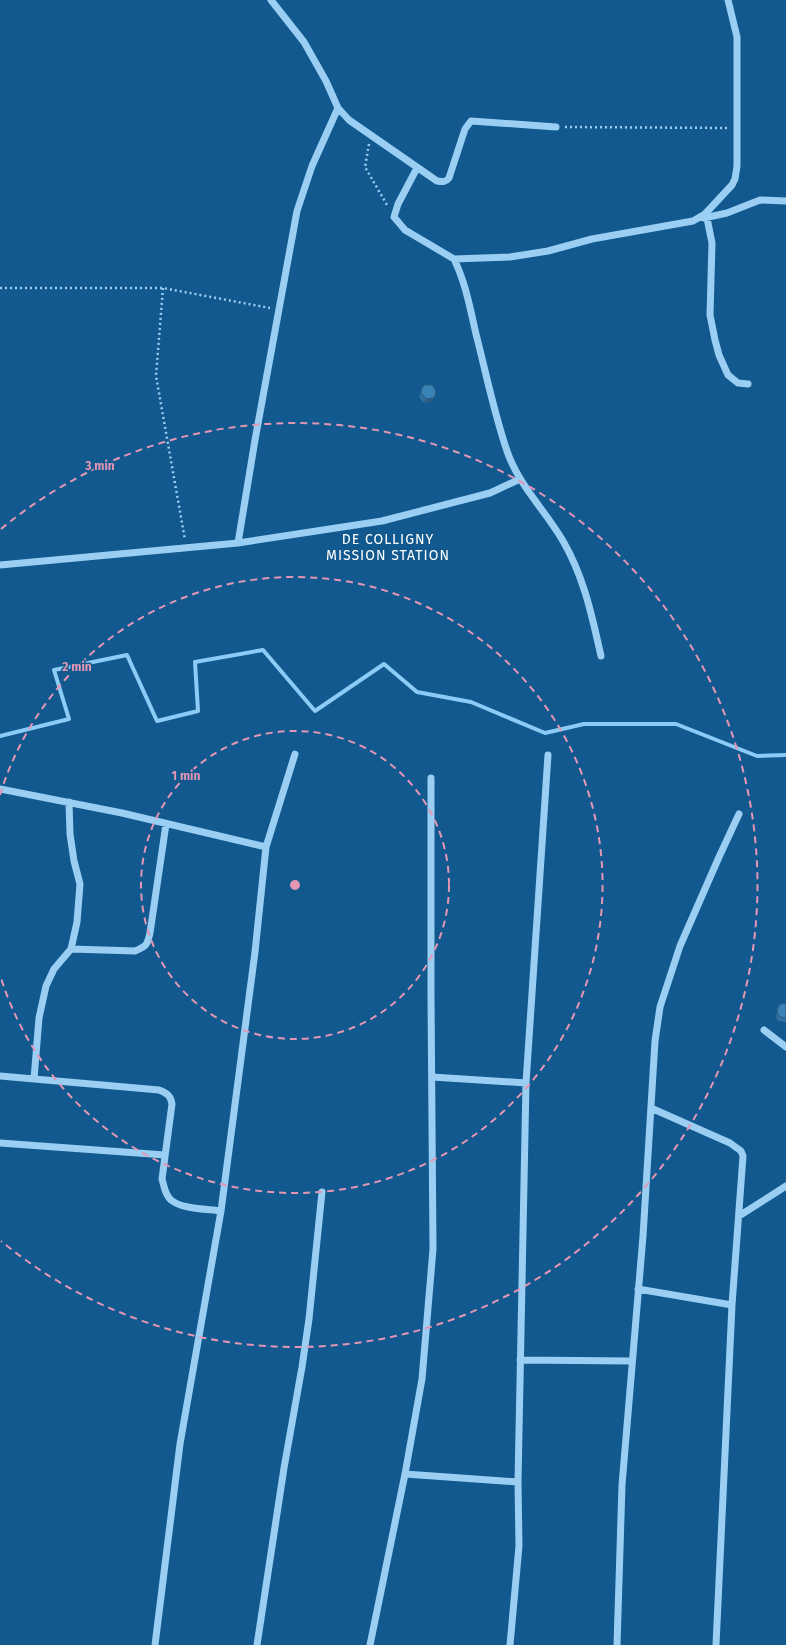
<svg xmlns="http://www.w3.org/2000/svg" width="786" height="1645" viewBox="0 0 786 1645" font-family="'Fira Sans',sans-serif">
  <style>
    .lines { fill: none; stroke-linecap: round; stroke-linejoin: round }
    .stream { stroke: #8bcbf5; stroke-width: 4 }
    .path { stroke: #9acef2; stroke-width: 2.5; stroke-dasharray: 2 3; stroke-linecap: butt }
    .minor { stroke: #9acef2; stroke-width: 7 }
    .wall { fill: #32719d }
    .shaded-wall { fill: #295c80 }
    .building { fill: #3a83b7; stroke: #295c80 }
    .ring { fill: none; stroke: #e497b5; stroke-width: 2; stroke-dasharray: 7 5 }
    .labels { text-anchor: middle; stroke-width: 3; stroke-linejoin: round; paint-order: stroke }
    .quarter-label { font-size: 14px; letter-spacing: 1px; fill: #fff; stroke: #11598e }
    .centre { fill: #e497b5; stroke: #11598e; stroke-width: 2 }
    .ring-label { font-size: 12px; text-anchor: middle; font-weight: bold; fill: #e497b5; stroke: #11598e; stroke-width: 3; stroke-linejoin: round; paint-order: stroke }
  </style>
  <rect width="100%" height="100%" fill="#11598e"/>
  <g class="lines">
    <!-- stream -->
    <path class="stream" d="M 0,736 L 69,719 L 54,670 L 127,655 L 157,721 L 198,711 L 195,662 L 263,650 L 315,711 L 384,664 L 417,692 L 471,702 L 545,733 L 584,724 L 676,724 L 757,756 L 786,755"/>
    <!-- path -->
    <path class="path" d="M 565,127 L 728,128
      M 369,144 L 365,167 L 387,205
      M 0,288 L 163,288 L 270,308
      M 163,288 L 156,376 L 185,540"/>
    <!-- minor -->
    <path class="minor" d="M 271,0 L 304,42 L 326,81 L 338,108 L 349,120 L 437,181 C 443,182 446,182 449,178 L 465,129 L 471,121 L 556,127
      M 417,168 L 398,204 L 394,217 L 405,230 L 454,259 L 510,257 L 548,251 L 592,239 L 693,221 L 705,214 L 732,185 L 735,179 L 737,166 L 737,37 L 728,0
      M 704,218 L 727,213 L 760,200 L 786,201
      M 707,218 L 712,243 L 710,315 L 715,340 L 719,355 L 728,375 L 738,383 L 748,384
      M 454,259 C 466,284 470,308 476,334 C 486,373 494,413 507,451 C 519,486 545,510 563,541 C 584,577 592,616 601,656
      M 238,543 L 255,440 L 297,211 L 312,166 L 338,108
      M 0,565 L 238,543 L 382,521 L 490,493 L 520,479
      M 0,789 L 122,813 L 266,847
      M 71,949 L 135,951 C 147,946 147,945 150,933 L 166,824
      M 764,1030 L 786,1047
      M 0,1076 L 159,1090 C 167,1093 171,1096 172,1104 L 162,1179 C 164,1186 165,1195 171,1200 C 181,1209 207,1209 221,1211
      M 432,1077 L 526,1083
      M 34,1079 L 39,1018 L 46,986 L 54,969 L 71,949 L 77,922 L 80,884 L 74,861 L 70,834 L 69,802
      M 651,1108 L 730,1143 L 741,1151 L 743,1156 L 732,1305 L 716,1645
      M 0,1143 L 165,1155
      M 739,1216 L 786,1186
      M 638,1289 L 732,1305
      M 520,1360 L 632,1361
      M 405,1474 L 518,1482
      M 155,1645 L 180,1444 L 221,1211 L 255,952 L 266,847 L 295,754
      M 257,1645 L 284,1468 L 302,1367 L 309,1319 L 322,1192
      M 370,1645 L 405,1474 L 422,1379 L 433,1249 L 431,995 L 431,778
      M 510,1645 L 519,1546 L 518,1482 L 526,1083 L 548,755
      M 617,1645 L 622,1485 L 643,1236 L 655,1041 L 660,1007 L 680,946 L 719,857 L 739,814"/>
  </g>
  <!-- wall -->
  <path class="wall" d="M 422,388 L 436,394 L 434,398 L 431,402 L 424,403 L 419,397 Z
    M 786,1003 L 786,1022 L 778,1021 L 776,1017 L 778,1007 Z"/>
  <!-- shaded-wall -->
  <path class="shaded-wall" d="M 436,394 L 434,398 L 431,402 L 424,403 L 426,399 Z"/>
  <!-- building -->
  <path class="building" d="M 425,385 L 432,385 L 435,389 L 436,394 L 433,398 L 426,399 L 421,393 L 422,388 Z
    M 786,1003 L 786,1018 L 780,1017 L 777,1012 L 778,1007 L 781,1004 Z"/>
  <!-- distance rings -->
  <g class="ring">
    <circle cx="295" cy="885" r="154"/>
    <path d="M0 795A308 308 0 1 1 0 975"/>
    <path d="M1 529A462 462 0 1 1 1 1241"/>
  </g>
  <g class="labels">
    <!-- quarter labels -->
    <g class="quarter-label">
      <text x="388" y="544">DE COLLIGNY<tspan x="388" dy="16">MISSION STATION</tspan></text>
    </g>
  </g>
  <circle cx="295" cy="885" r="6" class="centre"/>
  <g class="ring-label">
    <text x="100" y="470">3 min</text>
    <text x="77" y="671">2 min</text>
    <text x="186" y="780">1 min</text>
  </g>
</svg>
